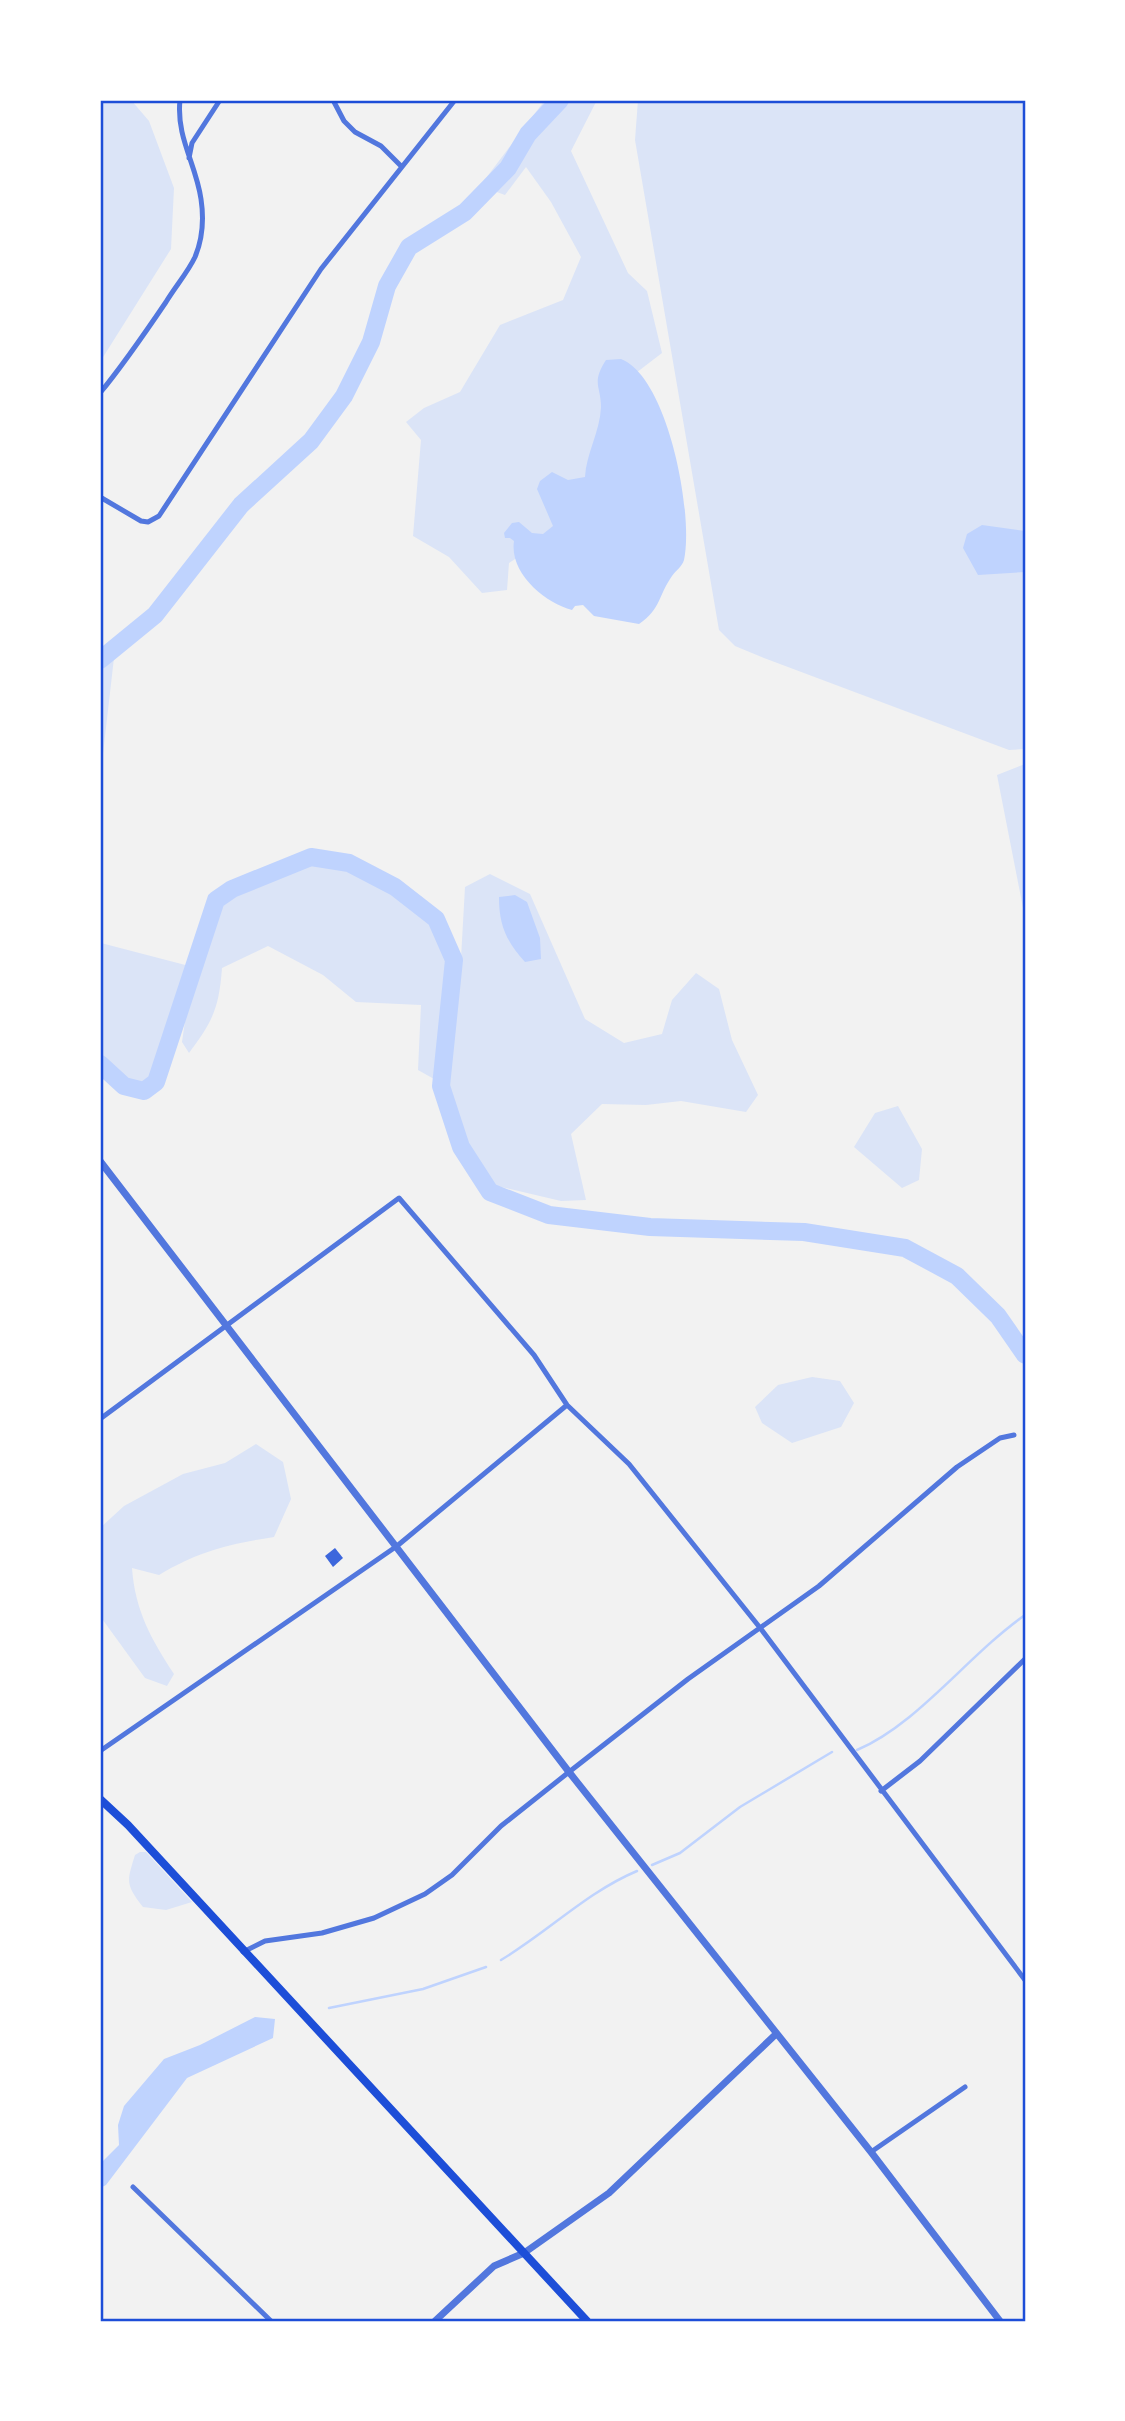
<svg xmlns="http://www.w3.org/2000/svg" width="1125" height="2421" viewBox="0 0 1125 2421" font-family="'PT Sans Narrow',sans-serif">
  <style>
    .green { fill: #dbe4f7 }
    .water { fill: #bfd3fe }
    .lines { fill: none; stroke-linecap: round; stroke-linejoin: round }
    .stream { stroke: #bfd3fe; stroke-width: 2.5 }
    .river { stroke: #bfd3fe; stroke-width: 18 }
    .building { fill: #3d67dc }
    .minor { stroke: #5277de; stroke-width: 5 }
    .tertiary { stroke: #5277de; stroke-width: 7 }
    .secondary { stroke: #1d4ed8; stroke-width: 8 }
    .neatline { fill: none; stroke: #1d4ed8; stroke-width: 2.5 }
  </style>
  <rect width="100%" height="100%" fill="#f2f2f2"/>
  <!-- green -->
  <path class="green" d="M 100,100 L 131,100 L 149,121 L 174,188 L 171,249 L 100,362 Z
    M 545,100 L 597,100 L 571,151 L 628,273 L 647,291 L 662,353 L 615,389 L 598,466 L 552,535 L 509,563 L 507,590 L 482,593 L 449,557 L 413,536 L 421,440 L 406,422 L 424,408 L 460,392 L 500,325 L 563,300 L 581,257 L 551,202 L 526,167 L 505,195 L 480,186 Z
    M 638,100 L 1025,100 L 1025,749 L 1009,750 L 764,658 L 735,646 L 719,630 L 635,140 Z
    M 115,649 L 100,780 L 100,660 Z
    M 1025,764 L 1025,918 L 997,775 Z
    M 295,856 L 363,861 L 422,897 L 446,930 L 460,976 L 465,887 L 490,874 L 530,894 L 585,1019 L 624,1043 L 662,1034 L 672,1000 L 696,973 L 719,989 L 732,1040 L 758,1095 L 746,1112 L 681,1101 L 646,1105 L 602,1104 L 571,1134 L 586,1200 L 561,1201 L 485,1183 L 458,1137 L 450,1088 L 418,1070 L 421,1005 L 356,1002 L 323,975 L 268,946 L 222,968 C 219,1008 213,1021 189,1053 L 182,1042 L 192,973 L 156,1082 L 144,1091 L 124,1086 L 100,1064 L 100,940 L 101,943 L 193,967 L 188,957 L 232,889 Z
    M 898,1106 L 922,1149 L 919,1180 L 902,1188 L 854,1147 L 875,1113 Z
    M 812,1377 L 840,1381 L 854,1403 L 841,1427 L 792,1443 L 762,1423 L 755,1407 L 778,1385 Z
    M 256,1444 L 283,1462 L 291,1499 L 274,1537 C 229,1544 199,1551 159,1575 L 132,1568 C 135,1610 151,1639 174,1674 L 167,1686 L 145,1678 L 100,1616 L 100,1528 L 124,1506 L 183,1474 L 225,1463 Z
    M 140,1852 L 146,1852 L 192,1902 L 166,1910 L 143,1907 C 125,1884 127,1881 135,1855 Z"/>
  <!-- water -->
  <path class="water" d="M 621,359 C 668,377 694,514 684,560 C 682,567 676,570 672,576 C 658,596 661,609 639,624 L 594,616 L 583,605 L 575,606 L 572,610 C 545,603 509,573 514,541 L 510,538 L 505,538 L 504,533 L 512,523 L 519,522 L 532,533 L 543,534 L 553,526 L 537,489 L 540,481 L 552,472 L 568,480 L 585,477 C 586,454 600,432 601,407 C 601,386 591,383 606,360 Z
    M 982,525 L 1025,531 L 1025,572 L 978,575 L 963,548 L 967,534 Z
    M 515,895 L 527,902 L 540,938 L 541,959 L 525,962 C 506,941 499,925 499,897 Z
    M 255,2017 L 275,2019 L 273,2038 L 187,2078 L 106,2185 L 100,2188 L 100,2164 L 119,2145 L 118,2125 L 124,2106 L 164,2059 L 200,2045 Z"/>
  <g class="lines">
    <!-- stream -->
    <path class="stream" d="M 857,1750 C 918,1724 968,1655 1025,1615
      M 652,1865 L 680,1853 L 740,1807 L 832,1752
      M 501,1960 C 548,1932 587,1892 637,1871
      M 329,2008 L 423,1989 L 486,1967"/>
    <!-- river -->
    <path class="river" d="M 100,660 L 155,615 L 241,505 L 311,441 L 344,396 L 371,342 L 387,286 L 409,247 L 465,212 L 508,168 L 528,134 L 560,100
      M 100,1064 L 124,1086 L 144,1091 L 156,1082 L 216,900 L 232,889 L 311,857 L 349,863 L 395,887 L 436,919 L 454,960 L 441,1086 L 461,1147 L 490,1192 L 549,1215 L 650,1227 L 804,1232 L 905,1248 L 957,1276 L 998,1316 L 1025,1355"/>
  </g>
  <!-- building -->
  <path class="building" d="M 335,1548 L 343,1558 L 333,1567 L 325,1556 Z"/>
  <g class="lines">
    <!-- minor -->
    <path class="minor" d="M 333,100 L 344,121 L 355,132 L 381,146 L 400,165
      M 189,158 L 192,143 L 220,100
      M 100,393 C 124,364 145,333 166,302 C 175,287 188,272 195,257 C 203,238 204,219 201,199 C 196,164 176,137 180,100
      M 100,497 L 141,521 L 148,522 L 159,516 L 321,269 L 455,100
      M 100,1419 L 399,1198 L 534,1355 L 567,1405 L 629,1464 L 761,1629 L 1025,1980
      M 100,1751 L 397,1546 L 567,1405
      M 881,1791 L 920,1761 L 1025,1659
      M 243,1952 L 265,1941 L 322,1933 L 374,1918 L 425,1894 L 452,1875 L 501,1826 L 569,1772 L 688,1679 L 819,1586 L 957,1467 L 1000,1438 L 1014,1435
      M 871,2152 L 965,2087
      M 133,2187 L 271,2321"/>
    <!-- tertiary -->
    <path class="tertiary" d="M 100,1161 L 569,1772 L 871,2152 L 1000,2321
      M 435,2321 L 494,2266 L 524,2253 L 609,2193 L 775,2035"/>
    <!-- secondary -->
    <path class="secondary" d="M 100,1799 L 128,1825 L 587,2321"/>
  </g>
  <!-- border -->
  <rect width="1125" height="2421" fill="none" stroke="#ffffff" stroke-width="203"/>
  <rect x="102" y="102" width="922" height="2218" class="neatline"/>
</svg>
